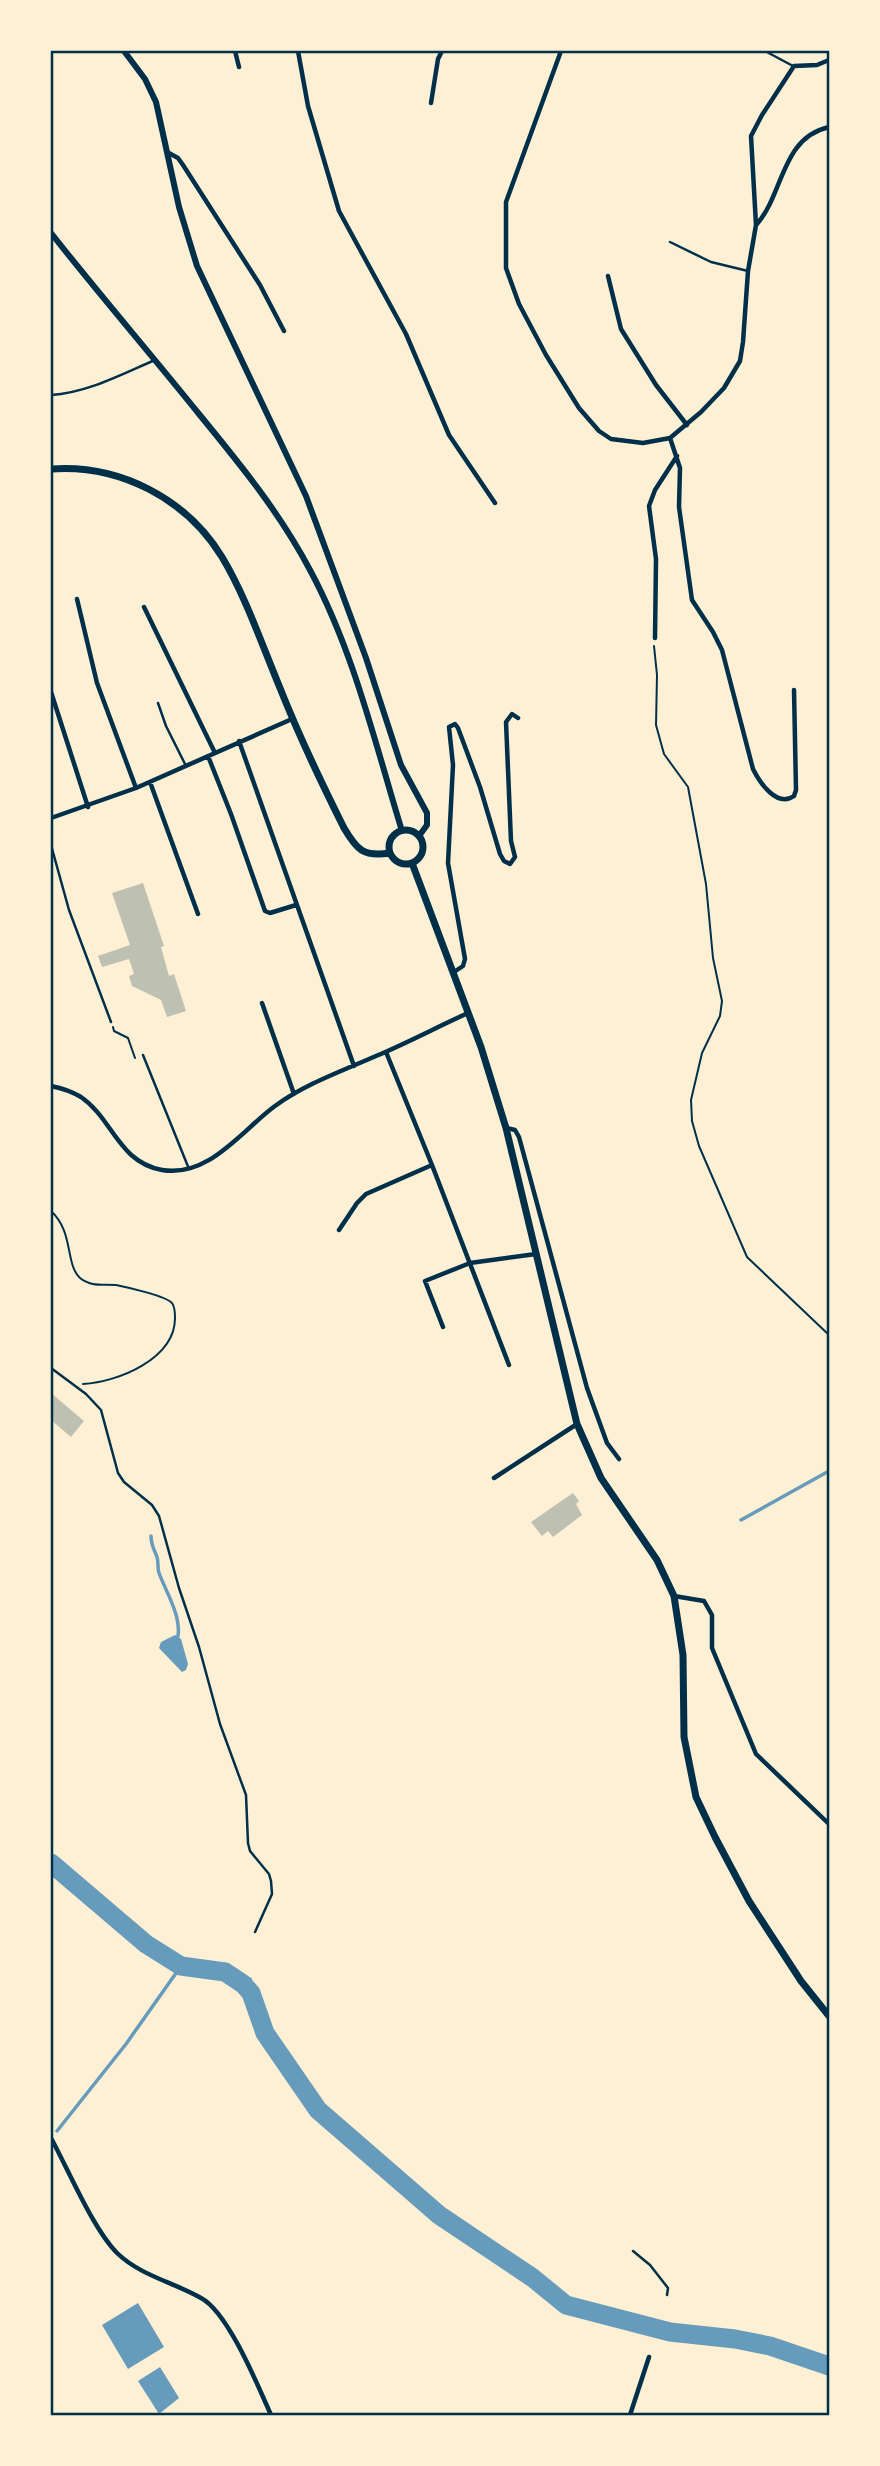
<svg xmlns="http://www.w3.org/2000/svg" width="880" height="2466" viewBox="0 0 880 2466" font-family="Karla,sans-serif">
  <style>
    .water { fill: #669bbc }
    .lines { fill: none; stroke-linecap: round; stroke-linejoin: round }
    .stream { stroke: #669bbc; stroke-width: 3.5 }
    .river { stroke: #669bbc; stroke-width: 19 }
    .building { fill: #bec0b2 }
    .path { stroke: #003049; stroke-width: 2 }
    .service { stroke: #003049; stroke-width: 2.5 }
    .minor { stroke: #003049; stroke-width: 4.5 }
    .tertiary { stroke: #003049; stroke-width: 6 }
    .secondary { stroke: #003049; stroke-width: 7 }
    .neatline { fill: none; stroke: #003049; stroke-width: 2.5 }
  </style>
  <rect width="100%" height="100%" fill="#fdf0d5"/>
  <!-- water -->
  <path class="water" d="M 175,1635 L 181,1639 L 188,1664 L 186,1670 L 182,1672 L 159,1648 L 161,1642 Z
    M 138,2303 L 164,2347 L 128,2369 L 102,2325 Z
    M 160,2367 L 179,2398 L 159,2414 L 138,2381 Z"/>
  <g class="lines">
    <!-- stream -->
    <path class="stream" d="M 741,1520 L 829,1471
      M 151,1536 C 151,1545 154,1549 157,1557 C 159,1563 157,1568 159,1573 C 166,1592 181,1615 178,1636
      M 243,1984 L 250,1979
      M 57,2131 L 126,2044 L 181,1966"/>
    <!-- river -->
    <path class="river" d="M 51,1863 L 146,1944 L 181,1966 L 225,1972 L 243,1984 L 251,1993 L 265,2033 L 318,2110 L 439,2215 L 533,2278 L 566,2305 L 670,2332 L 735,2339 L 770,2346 L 829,2366"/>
  </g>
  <!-- building -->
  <path class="building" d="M 143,883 L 164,946 L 161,947 L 169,976 L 174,974 L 186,1011 L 167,1017 L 161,1000 L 132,986 L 129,976 L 134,974 L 129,959 L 102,967 L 98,956 L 130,945 L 112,893 Z
    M 51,1393 L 84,1421 L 71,1437 L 51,1420 Z
    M 573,1493 L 579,1501 L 576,1504 L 582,1515 L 553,1537 L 548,1531 L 542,1536 L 531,1522 Z"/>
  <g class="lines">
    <!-- path -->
    <path class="path" d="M 654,646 L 657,675 L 656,725 L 664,754 L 688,787 L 706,884 L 713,958 L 722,1001 L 720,1016 L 702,1053 L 691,1100 L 692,1121 L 699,1146 L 747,1257 L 829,1335
      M 113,1027 L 114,1031 L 128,1038 L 135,1058
      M 51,1211 C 74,1232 65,1264 80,1278 C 91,1287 103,1284 116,1285 C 126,1287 166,1296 172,1303 C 175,1307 175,1313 175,1318 C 175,1359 118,1382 83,1384"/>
    <!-- service -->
    <path class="service" d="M 765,51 L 793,66
      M 670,242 L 711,262 L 748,271
      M 51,395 C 87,393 122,374 155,360
      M 158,703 L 166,726 L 186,766
      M 51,845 L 69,910 L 111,1022
      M 143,1055 L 189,1169
      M 51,1368 L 86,1394 L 101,1410 L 118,1473 L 124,1482 L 152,1505 L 159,1516 L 179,1588 L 199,1647 L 220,1724 L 246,1795 L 248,1843 L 250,1851 L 269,1874 L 271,1881 L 272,1894 L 255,1932
      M 633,2251 L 650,2265 L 668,2288 L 667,2295"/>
    <!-- minor -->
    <path class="minor" d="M 235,51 L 239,67
      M 298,51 L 308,106 L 339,211 L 406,334 L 449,435 L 495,503
      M 561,51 L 506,202 L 506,268 L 519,304 L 546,355 L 579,408 L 599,431 L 611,439 L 643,443 L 670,438 L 701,412 L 724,388 L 740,361 L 743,342 L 748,271 L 756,225 L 751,136 L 762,115 L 794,66 L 817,65 L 829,60
      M 431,103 L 438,59 L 442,51
      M 167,152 L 178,158 L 183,165 L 260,285 L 284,331
      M 757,224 C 784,193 781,138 829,127
      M 608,276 L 621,329 L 656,385 L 687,425
      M 670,438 L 680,468 L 679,507 L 692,600 L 713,632 L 722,650 L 753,769 C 760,783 777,808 794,796 L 796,790 L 794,690
      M 77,599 L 97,683 L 136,788
      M 144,607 L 215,753
      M 655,638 L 656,559 L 649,506 L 655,490 L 677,456
      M 51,692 L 88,807
      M 239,741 L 354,1066
      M 208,756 L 231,814 L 265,911 L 270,913 L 296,905
      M 150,782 L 198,914
      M 51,818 L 136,788 L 292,719
      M 454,972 L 463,966 L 465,959 L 448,863 L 453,765 L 449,727 L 455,724 L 458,728 L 480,787 L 500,854 L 504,861 L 510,864 L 515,857 L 511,841 L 506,722 L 512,714 L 518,718
      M 262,1003 L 294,1094
      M 386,1052 L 432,1165
      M 51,1086 C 61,1088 71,1091 81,1097 C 113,1119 118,1162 162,1170 C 209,1178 242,1130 275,1106 C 305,1084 342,1071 376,1056 C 407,1043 437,1027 468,1013
      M 507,1128 L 515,1130 L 519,1137 L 587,1388 L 607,1443 L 619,1459
      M 339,1230 L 357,1203 L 366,1194 L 432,1165 L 509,1365
      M 443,1327 L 425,1281 L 470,1263 L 536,1254
      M 494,1478 L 577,1424
      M 674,1596 L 704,1601 L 712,1615 L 712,1648 L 756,1754 L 829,1824
      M 51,2138 C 68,2169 93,2229 117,2253 C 141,2276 173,2282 201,2298 C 228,2312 258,2386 271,2415
      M 630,2415 L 649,2357"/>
    <!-- tertiary -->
    <path class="tertiary" d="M 124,51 L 145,79 L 156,102 L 179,207 L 197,266 L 306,496 L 366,658 L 401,765 L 427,813 L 427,825 L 419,836
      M 51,233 C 99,294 150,353 199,414 C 240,464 280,513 310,570 C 354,652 375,743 402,831"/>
    <!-- secondary -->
    <path class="secondary" d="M 51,469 C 119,464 186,498 222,557 C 246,597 262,645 280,688 C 299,736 321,782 344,828 C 357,850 363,857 390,853
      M389 847a17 17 0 1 1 34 0a17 17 0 1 1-34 0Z
      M 412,863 L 481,1047 L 506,1128 L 577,1424 L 601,1478 L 657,1560 L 674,1596 L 683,1655 L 684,1737 L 696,1797 L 715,1837 L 749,1901 L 801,1981 L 829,2016"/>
  </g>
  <!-- border -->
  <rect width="880" height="2466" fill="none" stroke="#fdf0d5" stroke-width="105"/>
  <rect x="52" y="52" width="776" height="2362" class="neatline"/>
</svg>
